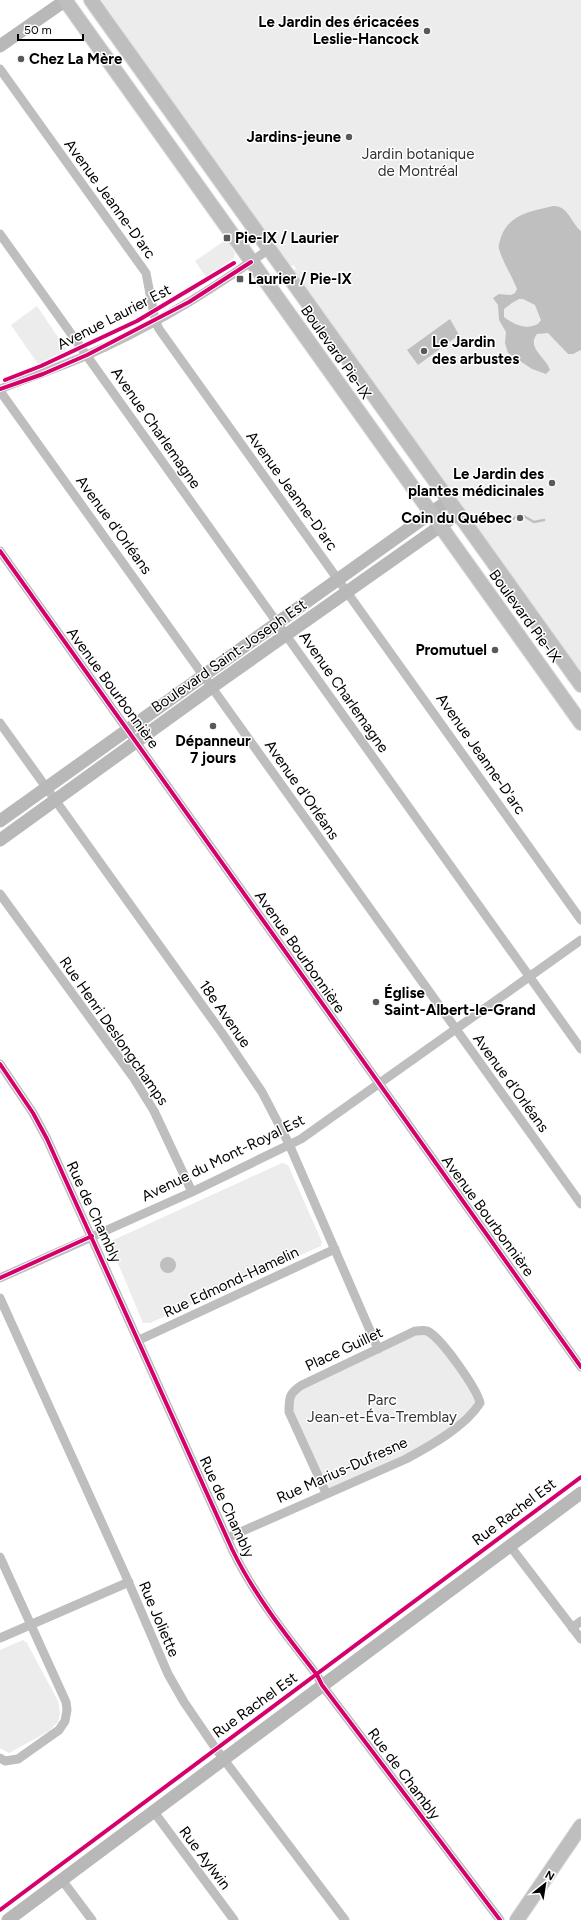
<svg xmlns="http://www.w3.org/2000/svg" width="581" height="1920" viewBox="0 0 581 1920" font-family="Figtree,sans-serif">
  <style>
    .green { fill: #ececec }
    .water { fill: #bfbfbf; fill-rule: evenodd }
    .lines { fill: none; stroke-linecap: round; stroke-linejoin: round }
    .stream { stroke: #bfbfbf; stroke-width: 2.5 }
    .primary-casing { stroke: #dbdbdb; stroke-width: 16 }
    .street { stroke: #bebebe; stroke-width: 9 }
    .secondary { stroke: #b8b8b8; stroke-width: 13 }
    .primary { stroke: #bebebe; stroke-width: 14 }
    .cycleway-casing { stroke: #fff; stroke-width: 6 }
    .cycleway { stroke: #d6006c; stroke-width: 4 }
    .poi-dot { fill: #595959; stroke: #fff; stroke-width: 1.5 }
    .labels { text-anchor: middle; stroke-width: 3; stroke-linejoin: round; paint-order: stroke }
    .poi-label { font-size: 15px; font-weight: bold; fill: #000; stroke: #fff; text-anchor: end }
    .park-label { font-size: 15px; fill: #333; stroke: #fff }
    .street-label { font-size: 15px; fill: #000; stroke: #fff }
  </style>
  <rect width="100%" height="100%" fill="#fff"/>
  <!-- green -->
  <path class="green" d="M 101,0 L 581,0 L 581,673 L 476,526 L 477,521 L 474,517 L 470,518 L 295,275 L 297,274 L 294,270 L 296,268 L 293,265 L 291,266 L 256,217 L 254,217 Z
    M 227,239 L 235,254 L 234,258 L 206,277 L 195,261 Z
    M 37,306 L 66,349 L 65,351 L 38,364 L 11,325 Z
    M 282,1163 L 288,1165 L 322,1242 L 321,1246 L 150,1323 L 143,1323 L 109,1242 Z
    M 415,1331 L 436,1338 L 480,1403 L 431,1446 L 326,1493 L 289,1412 L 293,1391 Z
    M 23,1640 L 27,1643 L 58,1701 L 60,1713 L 58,1722 L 49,1731 L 9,1753 L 0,1748 L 0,1650 Z"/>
  <!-- water -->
  <path class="water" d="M 553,206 C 568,205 571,223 581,231 L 581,350 L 573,354 L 568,354 L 548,333 L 537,334 C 526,348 546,357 550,370 L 546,374 L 532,369 L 508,353 L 505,343 L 506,332 L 499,320 L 498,305 L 493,298 L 499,294 L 511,295 L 515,293 L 517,289 C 512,276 503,263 499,249 C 498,245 500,241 501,237 C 509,214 532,211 553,206 ZM 519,299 L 523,299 L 535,305 L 541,320 L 538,324 C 525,330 515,325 504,317 L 504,309 L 512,303 Z
    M 450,319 L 459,335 L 418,365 L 407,350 Z
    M160 1265a8 8 0 1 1 16 0a8 8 0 1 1-16 0Z"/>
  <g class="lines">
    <!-- stream -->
    <path class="stream" d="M 509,522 L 520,514 L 534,522 L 544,520"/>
    <!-- primary casing -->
    <g class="primary-casing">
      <path id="primary" d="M 65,0 L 581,723
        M 91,0 L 581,685
        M 517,1920 L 581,1826"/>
    </g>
    <!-- street -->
    <path class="street" d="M 0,69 L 146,273 L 155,320 L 159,329 L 581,920
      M 0,234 L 581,1049
      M 0,389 C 28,378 57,368 85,356 C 150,328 212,290 269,249
      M 0,391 L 581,1204
      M 0,551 L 581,1367
      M 0,723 L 222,1033 L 262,1092 L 289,1144 L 378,1349
      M 0,894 L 133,1077 L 154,1111 L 192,1192
      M 0,1064 L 33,1113 L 47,1139 L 232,1549 C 254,1595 286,1635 317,1675 L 322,1685 L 500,1920
      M 0,1278 L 192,1192 L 301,1139 L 581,940
      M 0,1298 L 125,1574 L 168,1674 L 184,1702 L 216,1749 L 345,1920
      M 139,1340 L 335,1249
      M 227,1538 L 406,1459 C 430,1446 466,1426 480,1403 C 477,1389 441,1337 427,1331 C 424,1330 419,1331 415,1331 L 302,1385 C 289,1393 289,1398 289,1412 L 326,1493
      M 510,1546 L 581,1639
      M 0,1557 L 66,1702 L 67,1710 L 65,1721 L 59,1730 L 18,1759 L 5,1761 L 0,1758
      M 572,1628 L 581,1621
      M 0,1638 L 129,1582
      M 154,1812 L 234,1920
      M 62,1880 L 92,1920"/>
    <!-- secondary -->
    <path class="secondary" d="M 0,46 L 66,0
      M 0,821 L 449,500
      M 0,840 L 212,687 L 459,513
      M 8,1920 L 581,1493"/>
    <!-- primary -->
    <use href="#primary" class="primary"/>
    <!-- cycleway casing -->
    <g class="cycleway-casing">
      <path id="cycleway" d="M 5,380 L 41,366 L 137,321 L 234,263
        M 0,389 L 43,374 L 87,355 L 189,302 L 251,262
        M 0,551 L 581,1367
        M 0,1064 L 33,1113 L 47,1139 L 232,1549 C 254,1595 286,1635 317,1675 L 322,1685 L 500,1920
        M 0,1278 L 92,1236
        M 0,1910 L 581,1477"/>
    </g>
    <!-- cycleway -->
    <use href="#cycleway" class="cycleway"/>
  </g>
  <!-- markers -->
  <g class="poi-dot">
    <circle cx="427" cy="31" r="4"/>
    <circle cx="21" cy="59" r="4"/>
    <circle cx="349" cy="137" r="4"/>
    <rect x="223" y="234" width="8" height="8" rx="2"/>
    <rect x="236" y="275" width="8" height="8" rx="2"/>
    <circle cx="424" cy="351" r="4"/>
    <circle cx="552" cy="483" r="4"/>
    <circle cx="520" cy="518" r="4"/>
    <circle cx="495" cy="650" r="4"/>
    <circle cx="213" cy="726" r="4"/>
    <circle cx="376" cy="1002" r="4"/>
  </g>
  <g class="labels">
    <!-- poi labels -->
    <g class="poi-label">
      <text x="419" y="27">Le Jardin des éricacées<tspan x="419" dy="17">Leslie-Hancock</tspan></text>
      <text x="29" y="64" text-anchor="start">Chez La Mère</text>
      <text x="341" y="142">Jardins-jeune</text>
      <text x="235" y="243" text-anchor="start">Pie-IX / Laurier</text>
      <text x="248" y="284" text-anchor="start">Laurier / Pie-IX</text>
      <text x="432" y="347" text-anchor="start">Le Jardin<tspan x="432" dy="17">des arbustes</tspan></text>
      <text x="544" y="479">Le Jardin des<tspan x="544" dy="17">plantes médicinales</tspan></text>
      <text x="512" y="523">Coin du Québec</text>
      <text x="487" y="655">Promutuel</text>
      <text x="213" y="746" text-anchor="middle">Dépanneur<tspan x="213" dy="17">7 jours</tspan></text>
      <text x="384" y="998" text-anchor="start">Église<tspan x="384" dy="17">Saint-Albert-le-Grand</tspan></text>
    </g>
    <!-- park labels -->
    <g class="park-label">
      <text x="418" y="159">Jardin botanique<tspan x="418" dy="17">de Montréal</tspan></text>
      <text x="382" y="1405">Parc<tspan x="382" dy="17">Jean-et-Éva-Tremblay</tspan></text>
    </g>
    <!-- street labels -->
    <g class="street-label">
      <text transform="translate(110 199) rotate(54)" y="5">Avenue Jeanne-D'arc</text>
      <text transform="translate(114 317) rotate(-27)" y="5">Avenue Laurier Est</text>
      <text transform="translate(336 352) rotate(55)" y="5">Boulevard Pie-IX</text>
      <text transform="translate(156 428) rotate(55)" y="5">Avenue Charlemagne</text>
      <text transform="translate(292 491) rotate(54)" y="5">Avenue Jeanne-D'arc</text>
      <text transform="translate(114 525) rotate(54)" y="5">Avenue d'Orléans</text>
      <text transform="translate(525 616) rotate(54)" y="5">Boulevard Pie-IX</text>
      <text transform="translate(229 656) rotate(-35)" y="5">Boulevard Saint-Joseph Est</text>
      <text transform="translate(113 688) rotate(54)" y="5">Avenue Bourbonnière</text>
      <text transform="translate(344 692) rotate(55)" y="5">Avenue Charlemagne</text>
      <text transform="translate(481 754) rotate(55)" y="5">Avenue Jeanne-D'arc</text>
      <text transform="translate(302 790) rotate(55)" y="5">Avenue d'Orléans</text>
      <text transform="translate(300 952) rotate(55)" y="5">Avenue Bourbonnière</text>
      <text transform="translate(225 1014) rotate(55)" y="5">18e Avenue</text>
      <text transform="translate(114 1031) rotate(55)" y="5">Rue Henri Deslongchamps</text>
      <text transform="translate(511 1083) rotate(54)" y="5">Avenue d'Orléans</text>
      <text transform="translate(223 1158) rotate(-26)" y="5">Avenue du Mont-Royal Est</text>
      <text transform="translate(94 1212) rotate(65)" y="5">Rue de Chambly</text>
      <text transform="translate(488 1216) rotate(54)" y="5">Avenue Bourbonnière</text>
      <text transform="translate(231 1282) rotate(-25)" y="5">Rue Edmond-Hamelin</text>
      <text transform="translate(344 1349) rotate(-25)" y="5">Place Guillet</text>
      <text transform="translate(342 1470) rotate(-24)" y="5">Rue Marius-Dufresne</text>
      <text transform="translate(227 1507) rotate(65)" y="5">Rue de Chambly</text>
      <text transform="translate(514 1512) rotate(-37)" y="5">Rue Rachel Est</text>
      <text transform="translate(159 1619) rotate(67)" y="5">Rue Joliette</text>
      <text transform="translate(255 1705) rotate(-36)" y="5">Rue Rachel Est</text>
      <text transform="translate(404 1774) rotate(53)" y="5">Rue de Chambly</text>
      <text transform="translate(205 1858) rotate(53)" y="5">Rue Aylwin</text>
    </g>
  </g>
  <!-- north arrow -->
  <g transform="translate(545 1884) rotate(30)" stroke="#ffffff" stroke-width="3" paint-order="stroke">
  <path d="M0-3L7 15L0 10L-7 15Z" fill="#000000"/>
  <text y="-6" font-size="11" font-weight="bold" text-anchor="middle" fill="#000000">N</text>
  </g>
  <!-- scale -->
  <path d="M18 34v6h65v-6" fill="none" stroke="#000000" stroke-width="2"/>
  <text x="24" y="34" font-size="12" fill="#000000" stroke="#ffffff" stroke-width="3" paint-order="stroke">50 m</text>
</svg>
